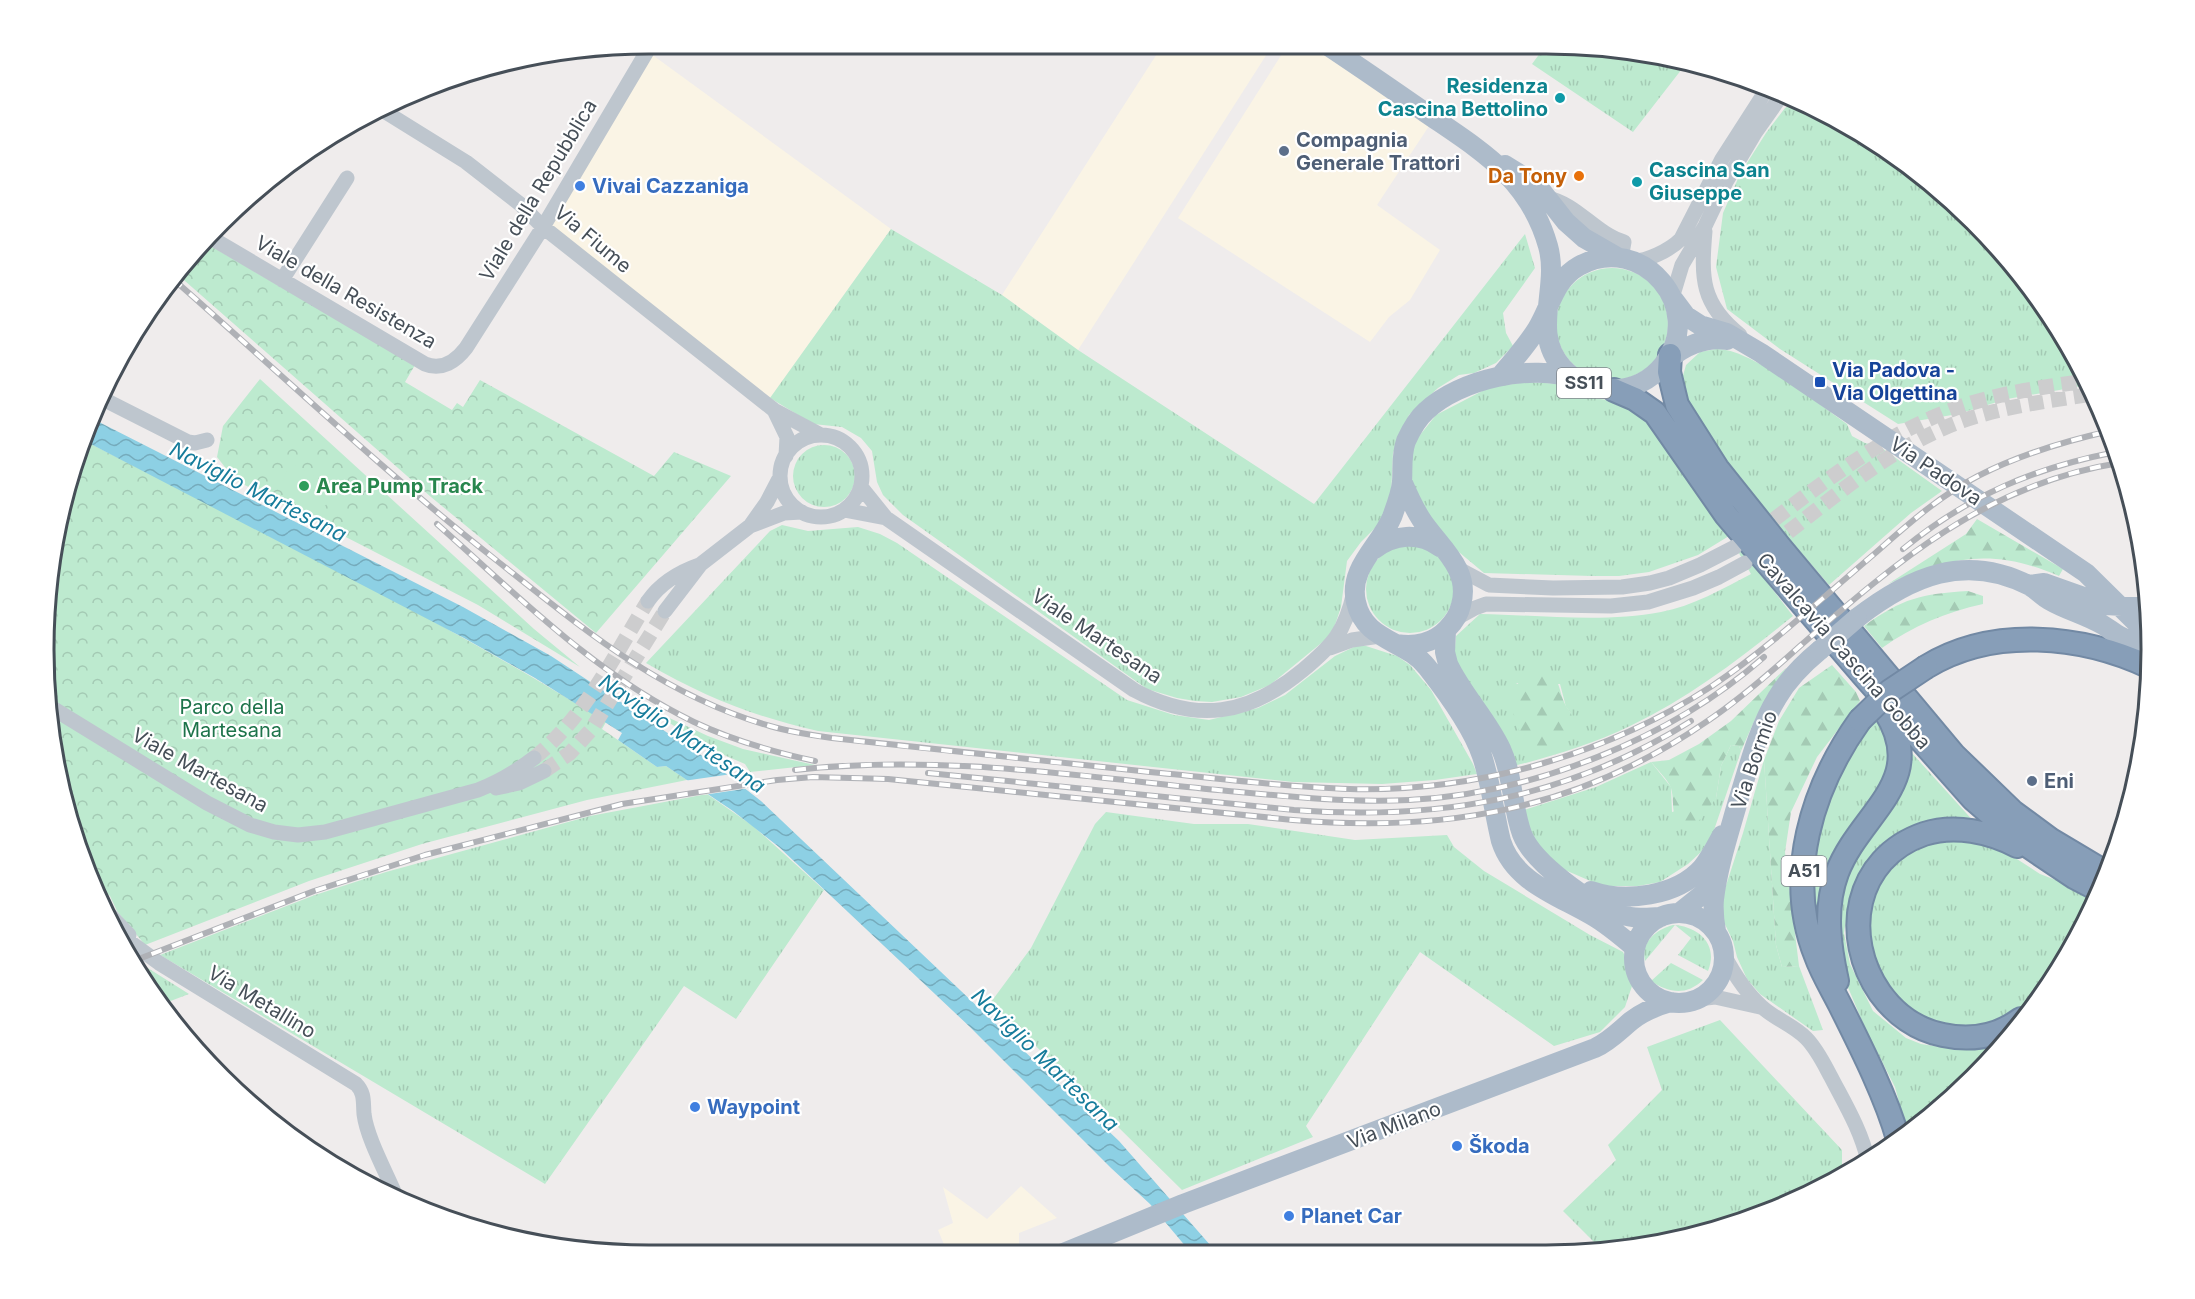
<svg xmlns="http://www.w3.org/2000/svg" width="2195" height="1299" viewBox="0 0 2195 1299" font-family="Inter,sans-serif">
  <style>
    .commercial { fill: #faf4e5 }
    .grass { fill: url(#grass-tufts); fill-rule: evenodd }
    .forest { fill: url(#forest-firs) }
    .park { fill: url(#park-crowns) }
    .pitch { fill: #bdeacf }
    .water { fill: url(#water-waves) }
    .pier { fill: #efecec }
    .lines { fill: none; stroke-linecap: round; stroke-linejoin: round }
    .minor-tunnel { stroke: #cdcdce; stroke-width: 15; stroke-dasharray: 15 8; stroke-linecap: butt }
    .highway-casing { stroke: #7289a4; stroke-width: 26 }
    .minor { stroke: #bec6ce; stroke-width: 15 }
    .major { stroke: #adbbca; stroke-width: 20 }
    .highway { stroke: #879eb8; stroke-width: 22 }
    .rail-casing { stroke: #afb1b6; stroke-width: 6 }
    .rail { stroke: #fff; stroke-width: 4; stroke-dasharray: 11; stroke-linecap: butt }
    .highway-bridge-casing { stroke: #7289a4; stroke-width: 26; stroke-linecap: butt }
    .major-bridge { stroke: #adbbca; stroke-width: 20 }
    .highway-bridge { stroke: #879eb8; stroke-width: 22 }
    .culture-dot { fill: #0f9aa8; stroke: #fff; stroke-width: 2 }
    .service-dot { fill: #5c6f8a; stroke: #fff; stroke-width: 2 }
    .food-dot { fill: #e8710a; stroke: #fff; stroke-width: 2 }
    .shop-dot { fill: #3f7fe0; stroke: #fff; stroke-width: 2 }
    .transit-dot { fill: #1a4fb4; stroke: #fff; stroke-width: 2 }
    .leisure-dot { fill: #2e9e5b; stroke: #fff; stroke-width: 2 }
    .labels { text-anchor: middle; stroke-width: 4.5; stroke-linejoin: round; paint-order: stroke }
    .shield { fill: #fff; stroke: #7e848a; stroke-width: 1.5 }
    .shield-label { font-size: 18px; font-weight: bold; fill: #464f58 }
    .culture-label { font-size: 20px; font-weight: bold; fill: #0d838f; stroke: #fff; text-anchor: end }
    .service-label { font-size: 20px; font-weight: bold; fill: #4e5e75; stroke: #fff; text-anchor: start }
    .food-label { font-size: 20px; font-weight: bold; fill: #c56008; stroke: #fff; text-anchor: end }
    .shop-label { font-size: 20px; font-weight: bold; fill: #366cbe; stroke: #fff; text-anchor: start }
    .street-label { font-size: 20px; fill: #464f58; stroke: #fff }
    .transit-label { font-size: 20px; font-weight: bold; fill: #164399; stroke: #fff; text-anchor: start }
    .leisure-label { font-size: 20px; font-weight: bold; fill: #27864d; stroke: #fff; text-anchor: start }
    .park-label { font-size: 20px; fill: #1d734a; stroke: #fff }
    .water-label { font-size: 21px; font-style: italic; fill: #167c9b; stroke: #fff }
    .rim { fill: none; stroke: #464f58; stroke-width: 3 }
  </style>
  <defs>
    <pattern id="grass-tufts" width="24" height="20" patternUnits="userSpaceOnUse" patternTransform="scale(1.5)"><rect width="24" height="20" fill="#bdeacf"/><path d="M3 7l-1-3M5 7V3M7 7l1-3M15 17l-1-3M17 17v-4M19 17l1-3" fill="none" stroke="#a4cab4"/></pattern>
    <pattern id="forest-firs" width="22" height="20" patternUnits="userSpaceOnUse" patternTransform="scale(1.5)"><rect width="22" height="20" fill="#bdeacf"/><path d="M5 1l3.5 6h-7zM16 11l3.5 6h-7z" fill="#a4cab4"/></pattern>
    <pattern id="park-crowns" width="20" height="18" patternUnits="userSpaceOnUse" patternTransform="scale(1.5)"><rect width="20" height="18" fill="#bdeacf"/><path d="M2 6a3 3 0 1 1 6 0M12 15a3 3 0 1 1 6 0" fill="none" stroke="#a4cab4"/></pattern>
    <pattern id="water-waves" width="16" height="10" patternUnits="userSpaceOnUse" patternTransform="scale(1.5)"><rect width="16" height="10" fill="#8dd0e4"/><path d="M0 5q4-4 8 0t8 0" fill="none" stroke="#75abbc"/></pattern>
  </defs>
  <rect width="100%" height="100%" fill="#efecec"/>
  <!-- commercial -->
  <path class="commercial" d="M 1162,46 L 1272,46 L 1078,350 L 1002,295 Z
    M 1287,46 L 1311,46 L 1429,126 L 1377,205 L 1440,250 L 1410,300 L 1389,317 L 1370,342 L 1178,218 Z
    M 647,51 L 891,229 L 766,404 L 543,227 Z
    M 1021,1186 L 1057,1218 L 1019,1233 L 1019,1254 L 948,1254 L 938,1230 L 953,1223 L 943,1187 L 987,1219 Z"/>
  <!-- grass -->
  <path class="grass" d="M 1546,45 L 1585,45 L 1685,65 L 1633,132 L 1532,64 Z
    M 1794,102 L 1882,146 L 1974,221 L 2050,313 L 2088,385 L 2007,399 L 1958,414 L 1898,424 L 1780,349 L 1727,309 L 1716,267 L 1723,213 L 1740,174 L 1766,133 L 1785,108 Z
    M 891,229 L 1002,295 L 1078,350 L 1314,504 L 1525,234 L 1535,268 L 1503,313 L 1506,333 L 1513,346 L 1496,363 L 1474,373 L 1459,375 L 1438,388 L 1409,415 L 1393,453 L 1391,497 L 1383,520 L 1361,542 L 1347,561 L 1341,607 L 1334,628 L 1325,640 L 1270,685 L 1241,697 L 1212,702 L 1195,701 L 1177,698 L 1147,689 L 903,515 L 883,495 L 877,482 L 872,451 L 861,438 L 842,427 L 813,424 L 770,398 Z
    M1556 324a56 56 0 1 1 112 0a56 56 0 1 1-112 0Z
    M 1716,349 C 1751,348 1817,403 1847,424 L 1852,436 L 1865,443 L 1879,446 L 1942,491 L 1911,513 L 1829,585 L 1724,463 L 1686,401 L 1682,379 L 1686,365 L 1700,352 Z
    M 1528,382 L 1561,384 L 1589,397 L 1625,403 L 1651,419 L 1713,512 L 1793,616 C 1741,658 1690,697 1630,726 C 1593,744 1553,756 1514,766 L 1454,659 L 1456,636 L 1480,614 C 1539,615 1604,623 1661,612 C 1693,606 1722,589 1751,574 L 1729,536 L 1698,555 L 1649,572 L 1619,576 L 1592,576 L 1484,573 L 1442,538 L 1423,516 L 1408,469 L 1416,440 L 1436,415 L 1490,387 ZM 1516,683 L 1560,684 L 1566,707 L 1571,713 Z
    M793 476a31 31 0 1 1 62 0a31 31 0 1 1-62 0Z
    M 782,525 L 808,531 L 858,527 L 880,534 L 897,543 L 1127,700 L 1174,715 L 1209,720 L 1258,708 L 1285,695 L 1335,656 L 1356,646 L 1366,646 L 1397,656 L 1410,665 L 1431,690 L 1473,764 L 1477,774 L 1435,780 L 1382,784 L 1293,782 L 818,731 C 752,716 705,697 646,663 L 770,531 Z
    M1366 589a44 44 0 1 1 88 0a44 44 0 1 1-88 0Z
    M 635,702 L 708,736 L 743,749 L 815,765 L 750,772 L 745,764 L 717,752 Z
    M 1876,717 C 1891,739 1891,755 1888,781 L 1819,933 C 1817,915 1812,895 1813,878 C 1814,832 1841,747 1876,717 Z
    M 1731,745 L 1739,746 L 1741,751 L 1713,833 L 1701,852 L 1688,864 L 1660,882 L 1638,886 L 1602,886 L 1558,867 L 1541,853 L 1521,811 L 1596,787 L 1651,762 L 1671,787 L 1672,812 L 1716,798 L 1721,766 Z
    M 1911,752 L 1976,824 L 1870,868 L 1848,908 L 1844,933 L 1850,964 L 1873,1011 L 1906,1038 L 1921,1044 L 1959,1050 L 1988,1048 L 1997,1046 L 1945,1105 L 1907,1132 L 1895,1087 L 1865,1028 L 1837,961 L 1842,871 L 1899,795 L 1910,771 Z
    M 1764,760 L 1776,945 L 1782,967 L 1799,966 L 1823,1030 L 1813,1031 L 1760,994 L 1747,979 L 1737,957 L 1733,941 L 1721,916 L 1721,901 L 1743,833 Z
    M 707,794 L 753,826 L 824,890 L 736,1019 L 684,986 L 545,1184 L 160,955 L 315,895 L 386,872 L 590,816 Z
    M 1106,812 L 1194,824 L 1248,824 L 1355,840 L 1447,835 L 1454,847 L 1484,871 L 1590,935 L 1623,952 L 1635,977 L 1625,1007 L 1600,1032 L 1554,1046 L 1420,952 L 1306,1126 L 1313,1137 L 1182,1190 L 991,1002 L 1031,948 L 1095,824 Z
    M 1949,838 L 1979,841 L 2006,852 L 2040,874 L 2069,885 L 2095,899 L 2070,945 L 2027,1005 L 2015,1017 L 1973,1033 L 1909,1016 L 1865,953 L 1873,888 L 1907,851 Z
    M 1673,925 C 1698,926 1719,944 1708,971 L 1678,955 L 1691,938 L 1675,925 L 1645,961 C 1640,942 1657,929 1673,925 Z
    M 121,945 L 143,965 L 189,994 L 160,1005 Z
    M 1671,963 L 1703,980 C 1686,996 1669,993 1651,981 Z
    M 1720,1020 L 1842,1150 L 1842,1172 L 1840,1178 L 1703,1235 L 1603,1251 L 1563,1211 L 1616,1160 L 1608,1145 L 1662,1090 L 1647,1047 Z"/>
  <!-- forest -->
  <path class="forest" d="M 1977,519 L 2063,569 L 2059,576 C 1994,548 1950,556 1888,584 L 1966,534 Z
    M 1968,591 L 1983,596 L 1983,604 C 1946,612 1913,626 1882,648 L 1864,626 C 1903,598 1921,594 1968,591 Z
    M 1832,665 L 1856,692 L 1860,701 L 1817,757 L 1791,812 L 1785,852 L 1799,966 L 1782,967 L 1776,945 L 1764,760 L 1779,721 L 1799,688 Z
    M 1542,667 C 1564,683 1556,686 1566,706 C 1568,710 1570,710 1571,714 C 1583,745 1551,752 1528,749 C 1516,724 1500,696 1526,675 C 1532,670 1535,668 1542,667 Z
    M 1786,668 L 1756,717 L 1741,751 L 1739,746 L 1731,745 L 1721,766 L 1716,798 L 1702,818 L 1690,827 C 1667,819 1676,806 1671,788 C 1668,780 1657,769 1651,762 L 1669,760 L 1699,744 L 1731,721 Z"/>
  <!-- park -->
  <path class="park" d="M 204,242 L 415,365 L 405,382 L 452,410 L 457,403 L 463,407 L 480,380 L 654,476 L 674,452 L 731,476 L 596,633 L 431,497 L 177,274 Z
    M 260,379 L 534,629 L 580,667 L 478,605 L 235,480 L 217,457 L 223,426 Z
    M 83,440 C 259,530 438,617 606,722 L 602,729 L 657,767 L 666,766 L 687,780 L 587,800 L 422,844 L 309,881 L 145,945 L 117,911 L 110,896 L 92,880 L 76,845 L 55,767 L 44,650 L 49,570 L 76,455 Z"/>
  <!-- pitch -->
  <path class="pitch" d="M 292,464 L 319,479 L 328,503 L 317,513 L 313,513 L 282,482 L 289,466 Z"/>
  <!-- water -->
  <path class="water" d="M 93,419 L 463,607 L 551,656 L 707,759 L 761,801 L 1119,1141 L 1218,1254 L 1192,1254 L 1150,1204 L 1111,1168 L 970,1027 L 779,847 L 733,811 L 666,766 L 657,767 L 618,740 L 622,733 L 535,678 L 464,638 L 83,440 Z"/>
  <!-- pier -->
  <path class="pier" d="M 732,774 L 750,788 L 703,795 L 683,781 Z"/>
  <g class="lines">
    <!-- minor-tunnel -->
    <path class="minor-tunnel" d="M 1756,533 C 1820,485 1883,434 1959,407 C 2000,393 2043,387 2086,381
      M 1770,546 C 1831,500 1889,447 1962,421 C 2005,406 2048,401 2093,394
      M 534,758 C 585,717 614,656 648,601
      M 544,771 L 570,753 L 591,730 L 665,611"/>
    <!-- highway casing -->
    <g class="highway-casing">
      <path id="highway" d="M 1670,355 L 1669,372 L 1677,405 L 1717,468 L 1780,547 L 1954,755 L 2013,812 L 2051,840 L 2108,874
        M 1614,390 L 1635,399 L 1655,413 L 1726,515 L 1864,676 L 1973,799 L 2025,844 L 2074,877 L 2099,890
        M 1926,667 C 1993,626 2082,635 2150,667
        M 1860,720 C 1812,787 1784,876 1816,956 C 1822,973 1832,989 1840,1005 C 1860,1045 1886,1096 1898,1139
        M 2017,846 C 1990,832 1955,824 1924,834 C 1854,858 1841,937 1880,993 C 1895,1014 1917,1030 1943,1035 C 1971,1041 1997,1037 2021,1019
        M 1837,981 C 1829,945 1824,908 1837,873 C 1860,812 1930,782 1885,711"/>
    </g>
    <!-- minor -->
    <path class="minor" d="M 379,108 L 466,162 L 520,204 L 543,227 L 774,410 L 821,435
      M 1548,198 C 1577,204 1596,234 1624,242 L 1621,259
      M 1705,231 C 1701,278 1701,304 1740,335
      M 208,236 L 425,364 C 442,371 456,361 466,348 L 543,227 L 649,48
      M 1631,261 C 1646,262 1670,250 1681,239 L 1722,159 L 1767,89
      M 282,280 L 347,178
      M 1672,298 L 1682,265 L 1705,226 L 1726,182 L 1755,133 L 1781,96
      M 103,399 L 188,442 L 195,443 L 207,440
      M 774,410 L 787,437 L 786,456
      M780 476a41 41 0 1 1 82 0a41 41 0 1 1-82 0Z
      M 861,487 L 886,518 L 1134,690 C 1197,724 1249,715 1303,670 C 1333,645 1345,632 1354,592
      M 844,510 L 886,518
      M 750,526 L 784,513 L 802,512
      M 1459,569 L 1489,585 L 1553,588 L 1622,587 L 1650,583 L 1669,578 L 1700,565 L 1735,547
      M 648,601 C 660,584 679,572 699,565
      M 665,611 L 701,564 L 750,526 L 767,502 L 780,477
      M 1455,619 L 1475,608 L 1486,604 L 1611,606 L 1648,602 L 1693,588 L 1719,577 L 1745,563
      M 1330,648 L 1352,640 L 1380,636
      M 49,706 L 207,803 L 250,825 L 274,832 L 298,835 L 325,832 L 478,790 C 499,782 517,771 534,758
      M 496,788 L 519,783 L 544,771
      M 105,910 L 129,935
      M 115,931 L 159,963 L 356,1084 C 365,1093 363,1102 364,1114 C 367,1138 386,1172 395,1194
      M 1724,955 C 1734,974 1745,992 1762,1007 C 1775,1019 1793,1025 1806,1038 C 1817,1049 1824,1064 1831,1077 C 1845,1104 1861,1130 1868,1161
      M 1698,999 L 1715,997 L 1760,1007"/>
    <!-- major -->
    <path class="major" d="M 1328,46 C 1361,68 1393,90 1426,113 C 1480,150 1529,178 1548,246 C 1560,288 1530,333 1563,368 C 1590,398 1638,396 1663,365 C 1708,309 1642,231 1579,266 C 1554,280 1551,306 1537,329 C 1527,345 1514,360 1501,375
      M 1505,165 L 1536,184 L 1566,222 L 1584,238 L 1617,257
      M 1674,300 L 1686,316 L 1700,325 L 1727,333 L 1761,353 L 2086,573 L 2150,636
      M 1667,361 C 1682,347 1706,336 1727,340
      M 1575,379 C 1532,363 1460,379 1426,411 C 1417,419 1411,430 1406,441 C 1401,455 1403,468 1402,482 C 1401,493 1396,506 1392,517 C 1380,546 1348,568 1356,602 C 1364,641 1406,640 1427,667 C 1445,690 1473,729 1482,756 C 1491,783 1494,813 1501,841 C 1514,882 1557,895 1591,915 C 1607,924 1621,936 1635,948
      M 1373,550 C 1394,534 1419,532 1440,547
      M 2028,585 L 2044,583 L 2106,605 L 2138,607
      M 1857,618 C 1910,577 1965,552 2030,586 C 2037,590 2042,596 2049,600 C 2066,610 2086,615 2103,625 C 2108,628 2113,632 2118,635 C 2129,641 2140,645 2151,651
      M 1446,631 L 1445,652 L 1448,664 C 1462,694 1487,719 1501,749 C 1513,775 1512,807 1522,834 C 1533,863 1590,904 1620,914 C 1633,919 1647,918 1661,917
      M 1397,644 C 1415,647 1434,643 1447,629 C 1454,622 1459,614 1461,605 C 1471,570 1441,548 1423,522 C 1414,509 1408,495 1402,481
      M 1591,891 C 1625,903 1677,896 1702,868 C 1710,858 1716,846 1722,835
      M 1679,913 L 1704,893 L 1717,873
      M1634 958a45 45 0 1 1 90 0a45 45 0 1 1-90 0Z
      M 1716,931 C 1714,920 1713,910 1714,899 C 1718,866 1729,833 1738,801 C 1749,766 1758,729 1777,698 C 1788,679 1803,664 1820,650
      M 1061,1254 L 1183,1204 L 1595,1048 C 1610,1041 1619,1031 1631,1021 C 1642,1012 1657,1006 1671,1002"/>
    <!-- highway -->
    <use href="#highway" class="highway"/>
    <!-- rail casing -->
    <g class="rail-casing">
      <path id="rail" d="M 173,279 C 280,373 384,472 496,560 C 582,628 661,695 770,726 C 790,732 811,735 832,738 C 938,750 1044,761 1150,772 C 1216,778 1283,787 1350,789 C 1477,792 1606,755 1712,686 C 1769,648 1821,599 1873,555 C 1906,526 1939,496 1978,476 C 2019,455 2065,441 2110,431
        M 437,524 C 518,596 596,675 694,722 C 732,740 773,752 815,761
        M 1903,549 C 1968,496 2033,468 2116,452
        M 795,770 C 937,754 1077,776 1218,790 C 1282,796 1345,803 1409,800 C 1533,794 1672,738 1764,657
        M 928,773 L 1294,810 C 1439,821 1566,799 1691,721
        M 131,962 L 314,891 L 425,855 L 622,804 L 777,780 L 813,777 L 888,779 L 1293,820 C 1445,833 1578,810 1706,722 C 1739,700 1770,673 1800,646 C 1897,561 1987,484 2119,463"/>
    </g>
    <!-- rail -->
    <use href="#rail" class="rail"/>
    <!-- highway-bridge casing -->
    <g class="highway-bridge-casing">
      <path id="highway-bridge" d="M 1860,720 L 1890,691 L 1926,667"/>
    </g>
    <!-- major-bridge -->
    <path class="major-bridge" d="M 1820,650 L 1857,618"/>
    <!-- highway-bridge -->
    <use href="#highway-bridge" class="highway-bridge"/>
  </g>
  <!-- markers -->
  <g class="culture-dot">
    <circle cx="1560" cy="98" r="6"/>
    <circle cx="1637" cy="182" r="6"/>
  </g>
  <g class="service-dot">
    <circle cx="1284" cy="151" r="6"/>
    <circle cx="2032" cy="781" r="6"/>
  </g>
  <circle class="food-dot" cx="1579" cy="176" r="6"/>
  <g class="shop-dot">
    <circle cx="580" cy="186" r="6"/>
    <circle cx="695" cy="1107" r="6"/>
    <circle cx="1457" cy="1146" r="6"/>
    <circle cx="1289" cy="1216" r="6"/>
  </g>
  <rect class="transit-dot" x="1814" y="376" width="12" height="12" rx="3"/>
  <circle class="leisure-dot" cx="304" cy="486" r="6"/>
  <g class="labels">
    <!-- shield labels -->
    <g class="shield">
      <rect x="1557" y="368" width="54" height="30" rx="4.5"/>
      <rect x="1781.5" y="856" width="45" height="30" rx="4.5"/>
    </g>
    <g class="shield-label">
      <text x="1584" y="389">SS11</text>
      <text x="1804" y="877">A51</text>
    </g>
    <!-- culture labels -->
    <g class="culture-label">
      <text x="1548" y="93">Residenza<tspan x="1548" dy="23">Cascina Bettolino</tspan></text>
      <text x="1649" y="177" text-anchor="start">Cascina San<tspan x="1649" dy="23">Giuseppe</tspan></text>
    </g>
    <!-- service labels -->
    <g class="service-label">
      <text x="1296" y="147">Compagnia<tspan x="1296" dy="23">Generale Trattori</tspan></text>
      <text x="2044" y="788">Eni</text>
    </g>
    <!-- food labels -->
    <g class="food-label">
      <text x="1567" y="183">Da Tony</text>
    </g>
    <!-- shop labels -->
    <g class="shop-label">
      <text x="592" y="193">Vivai Cazzaniga</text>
      <text x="707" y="1114">Waypoint</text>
      <text x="1469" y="1153">Škoda</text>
      <text x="1301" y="1223">Planet Car</text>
    </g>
    <!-- street labels -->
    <g class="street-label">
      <text transform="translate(538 190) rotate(-59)" y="7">Viale della Repubblica</text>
      <text transform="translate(593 239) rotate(40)" y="7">Via Fiume</text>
      <text transform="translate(346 292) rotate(30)" y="7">Viale della Resistenza</text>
      <text transform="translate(1936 471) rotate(34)" y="7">Via Padova</text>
      <text transform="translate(1097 636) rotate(34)" y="7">Viale Martesana</text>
      <text transform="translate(1844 651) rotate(49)" y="7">Cavalcavia Cascina Gobba</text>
      <text transform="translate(1754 760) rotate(-71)" y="7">Via Bormio</text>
      <text transform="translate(200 770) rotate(29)" y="7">Viale Martesana</text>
      <text transform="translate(262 1002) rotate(31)" y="7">Via Metallino</text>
      <text transform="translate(1394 1125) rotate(-21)" y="7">Via Milano</text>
    </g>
    <!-- transit labels -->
    <g class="transit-label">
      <text x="1832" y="377">Via Padova -<tspan x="1832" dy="23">Via Olgettina</tspan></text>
    </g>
    <!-- leisure labels -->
    <g class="leisure-label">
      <text x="316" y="493">Area Pump Track</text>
    </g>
    <!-- park labels -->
    <g class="park-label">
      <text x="232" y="714">Parco della<tspan x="232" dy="23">Martesana</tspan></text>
    </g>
    <!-- water labels -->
    <g class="water-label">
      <text transform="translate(258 492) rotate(27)" y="7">Naviglio Martesana</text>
      <text transform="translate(682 734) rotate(34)" y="7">Naviglio Martesana</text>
      <text transform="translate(1045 1060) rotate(44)" y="7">Naviglio Martesana</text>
    </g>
  </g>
  <!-- crop -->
  <path d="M0 0H2195V1299H0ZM649 54H1546A595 595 0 0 1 2141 649V650A595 595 0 0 1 1546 1245H649A595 595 0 0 1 54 650V649A595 595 0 0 1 649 54Z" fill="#fff" fill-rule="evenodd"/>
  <path class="rim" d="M649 54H1546A595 595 0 0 1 2141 649V650A595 595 0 0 1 1546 1245H649A595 595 0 0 1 54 650V649A595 595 0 0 1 649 54Z"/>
</svg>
